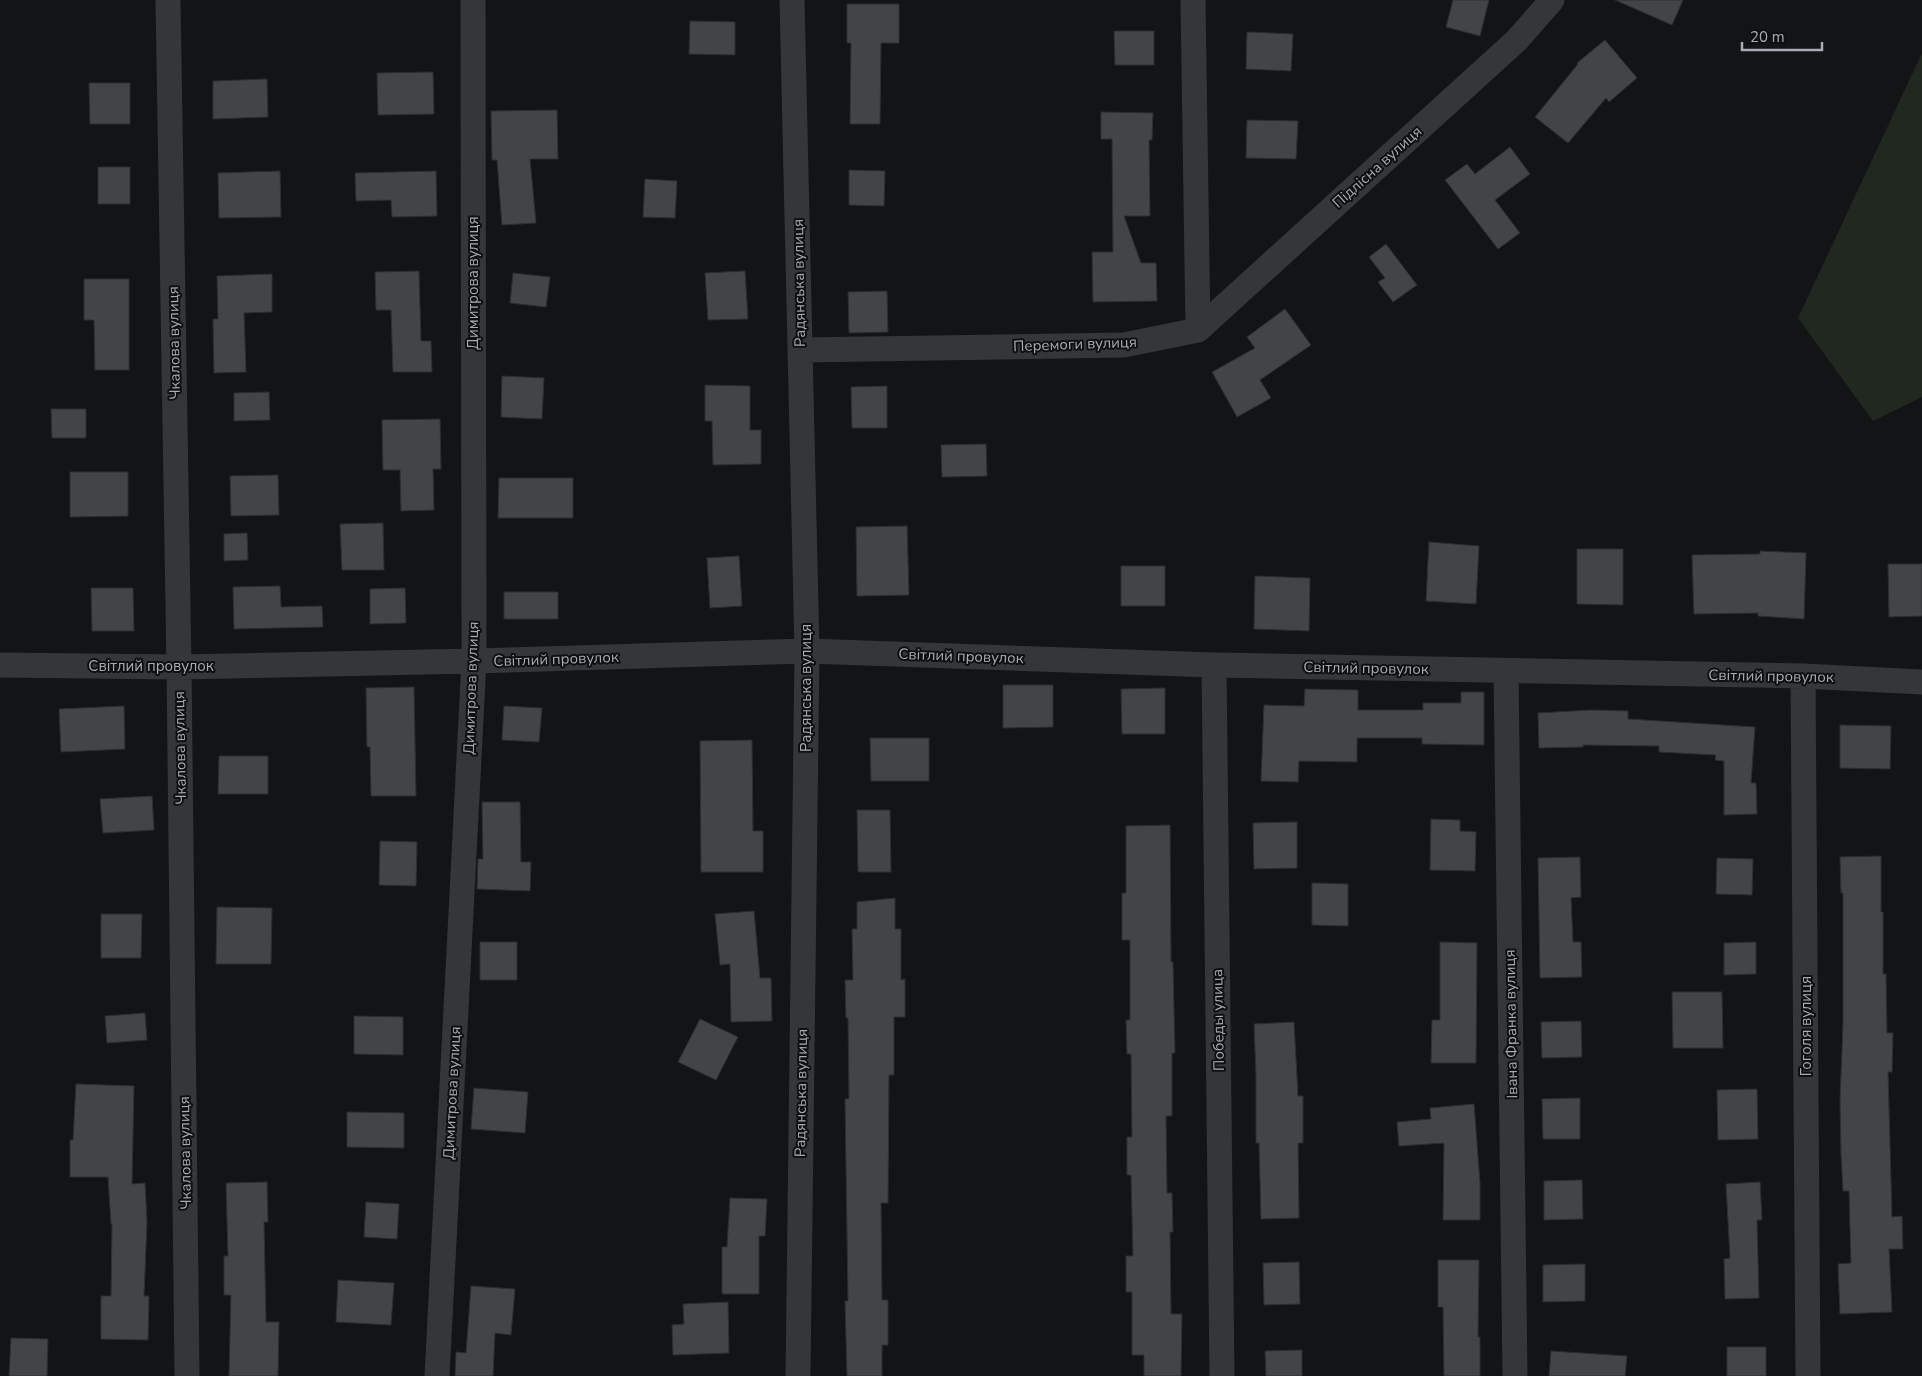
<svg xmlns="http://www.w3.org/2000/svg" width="1922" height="1376" viewBox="0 0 1922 1376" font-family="'Nunito Sans',sans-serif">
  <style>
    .green { fill: #202820 }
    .building { fill: #424448; stroke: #2d2e31 }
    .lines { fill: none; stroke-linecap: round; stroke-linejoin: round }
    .street { stroke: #35363a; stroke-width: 25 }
    .labels { text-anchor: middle; stroke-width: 4; stroke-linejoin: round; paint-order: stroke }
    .street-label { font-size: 15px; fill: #a6adb5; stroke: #0e0f10 }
  </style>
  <rect width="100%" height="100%" fill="#131415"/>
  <!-- green -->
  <path class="green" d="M 1922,53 L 1922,397 L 1873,421 L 1798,318 Z"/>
  <!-- building -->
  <path class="building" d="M 1453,0 L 1489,0 L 1480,36 L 1446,27 Z
    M 1615,0 L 1683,0 L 1672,25 Z
    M 847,4 L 899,4 L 899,43 L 881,43 L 880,124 L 850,124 L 851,43 L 847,43 Z
    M 690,21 L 735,22 L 735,55 L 689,54 Z
    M 1114,31 L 1154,31 L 1154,65 L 1115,65 Z
    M 1247,32 L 1293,34 L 1291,71 L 1246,69 Z
    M 1605,40 L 1637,78 L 1609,102 L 1606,98 L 1568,143 L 1535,117 L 1578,64 L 1577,63 Z
    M 433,72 L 434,114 L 378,115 L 377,73 Z
    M 267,79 L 268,117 L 213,119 L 213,81 Z
    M 89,83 L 130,83 L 130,124 L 90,124 Z
    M 557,110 L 558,159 L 530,159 L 536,223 L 502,225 L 497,160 L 492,160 L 491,111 Z
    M 1101,112 L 1153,113 L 1152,140 L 1149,140 L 1150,216 L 1124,216 L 1141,263 L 1156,263 L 1157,301 L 1093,302 L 1092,252 L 1113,252 L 1112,139 L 1101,139 Z
    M 1247,120 L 1298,121 L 1296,159 L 1246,158 Z
    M 1510,147 L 1530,174 L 1495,200 L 1520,233 L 1498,249 L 1445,180 L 1467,164 L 1475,174 Z
    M 98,167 L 130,167 L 130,204 L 98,204 Z
    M 849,170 L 885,171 L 884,206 L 849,205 Z
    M 280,171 L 281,217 L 219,218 L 218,173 Z
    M 436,171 L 437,216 L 392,217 L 391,200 L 356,201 L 355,173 Z
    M 645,179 L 677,181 L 675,218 L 643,217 Z
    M 1386,244 L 1417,285 L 1393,302 L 1378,282 L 1385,278 L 1369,257 Z
    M 419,271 L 421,341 L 431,341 L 432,372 L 393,372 L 391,310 L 376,310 L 375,272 Z
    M 745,271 L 748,319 L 708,320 L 705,273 Z
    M 513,273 L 550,277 L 546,307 L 510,303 Z
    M 272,274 L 272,312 L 244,313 L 246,372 L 214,373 L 213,319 L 218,319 L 217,276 Z
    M 84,279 L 129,279 L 129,370 L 95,370 L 94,320 L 84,320 Z
    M 887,291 L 888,332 L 849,333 L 848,292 Z
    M 1285,309 L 1311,345 L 1260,380 L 1271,398 L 1237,417 L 1212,372 L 1255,348 L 1247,337 Z
    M 502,376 L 544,378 L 542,419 L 501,417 Z
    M 705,385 L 750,386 L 750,430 L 761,430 L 761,464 L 713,465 L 712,421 L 705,421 Z
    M 887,386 L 887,428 L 852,428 L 851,387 Z
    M 269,392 L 270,420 L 234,421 L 234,393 Z
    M 51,409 L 86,409 L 86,438 L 52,438 Z
    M 440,419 L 441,469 L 433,469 L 434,510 L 401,511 L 400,470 L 383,470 L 382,420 Z
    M 986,444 L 987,476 L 942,477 L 941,445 Z
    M 70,472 L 128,472 L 128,516 L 70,517 Z
    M 278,475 L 279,515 L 231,516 L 230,476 Z
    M 499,478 L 573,478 L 573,518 L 498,518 Z
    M 383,523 L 384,570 L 342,570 L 340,524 Z
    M 907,526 L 909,595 L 857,596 L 856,527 Z
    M 247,533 L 248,560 L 224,561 L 224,534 Z
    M 1429,542 L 1479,546 L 1476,604 L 1426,601 Z
    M 1577,549 L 1623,549 L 1623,605 L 1577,604 Z
    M 1760,551 L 1806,553 L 1804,619 L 1758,616 L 1758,613 L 1694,614 L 1692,555 L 1760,554 Z
    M 739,556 L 742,606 L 710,608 L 707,558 Z
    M 1888,564 L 1922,564 L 1922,616 L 1889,617 Z
    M 1121,566 L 1165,566 L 1165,606 L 1121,606 Z
    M 1255,576 L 1310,578 L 1309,631 L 1254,629 Z
    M 280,586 L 281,607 L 322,606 L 323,627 L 234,629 L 233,587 Z
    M 91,588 L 133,588 L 134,631 L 92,631 Z
    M 405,588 L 406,623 L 370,624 L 370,589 Z
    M 504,592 L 558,592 L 558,619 L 504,619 Z
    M 1003,685 L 1053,685 L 1053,727 L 1003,728 Z
    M 414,687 L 416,796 L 371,796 L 370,747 L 367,747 L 366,688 Z
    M 1165,688 L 1165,734 L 1122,734 L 1121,689 Z
    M 1305,689 L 1358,690 L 1358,710 L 1423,710 L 1423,703 L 1461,703 L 1461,692 L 1484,692 L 1484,745 L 1422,744 L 1422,738 L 1357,738 L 1357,762 L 1299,761 L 1298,782 L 1261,781 L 1264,705 L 1304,706 Z
    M 124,706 L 125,749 L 61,752 L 59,709 Z
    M 504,706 L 542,708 L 539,742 L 502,740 Z
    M 1591,710 L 1628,711 L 1628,719 L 1755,727 L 1751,783 L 1756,783 L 1757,814 L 1724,815 L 1724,761 L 1715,760 L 1716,755 L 1659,752 L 1659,746 L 1583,745 L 1583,747 L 1539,748 L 1538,713 Z
    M 1840,725 L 1891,726 L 1890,769 L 1840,768 Z
    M 870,738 L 929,738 L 929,781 L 871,781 Z
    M 752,740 L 753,831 L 763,831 L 763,872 L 701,872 L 700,741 Z
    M 219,756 L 268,756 L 268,794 L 218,794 Z
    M 152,796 L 154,830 L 103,833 L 100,799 Z
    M 482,802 L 520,802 L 521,862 L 531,862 L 530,891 L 477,889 L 478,859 L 483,859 Z
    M 857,810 L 890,810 L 891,872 L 858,872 Z
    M 1431,819 L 1460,820 L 1460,831 L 1476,832 L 1475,871 L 1430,870 Z
    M 1297,822 L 1297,868 L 1254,869 L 1253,823 Z
    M 1170,825 L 1171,962 L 1173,962 L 1175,1053 L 1172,1053 L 1172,1116 L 1166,1116 L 1167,1193 L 1172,1193 L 1173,1232 L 1170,1232 L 1171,1314 L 1182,1314 L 1181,1376 L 1144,1376 L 1144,1355 L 1132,1355 L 1132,1292 L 1126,1292 L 1126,1256 L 1133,1256 L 1131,1175 L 1127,1175 L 1127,1137 L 1132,1137 L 1131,1054 L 1127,1054 L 1126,1020 L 1130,1020 L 1130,940 L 1122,940 L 1122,893 L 1126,893 L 1126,826 Z
    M 380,841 L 417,842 L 416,886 L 379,885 Z
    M 1881,856 L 1881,912 L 1883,912 L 1883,974 L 1886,974 L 1887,1033 L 1893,1033 L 1892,1072 L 1888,1072 L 1892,1217 L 1902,1216 L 1903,1249 L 1889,1249 L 1892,1312 L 1840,1314 L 1838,1264 L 1851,1263 L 1849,1191 L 1843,1191 L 1841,1154 L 1840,1100 L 1843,1024 L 1843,893 L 1841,893 L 1840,857 Z
    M 1580,857 L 1581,897 L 1571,898 L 1573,942 L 1581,942 L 1582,977 L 1540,978 L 1538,858 Z
    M 1717,858 L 1753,859 L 1752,895 L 1716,894 Z
    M 1312,883 L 1348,884 L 1348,926 L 1312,925 Z
    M 895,898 L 895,929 L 901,929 L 901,980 L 905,979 L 905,1017 L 894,1017 L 894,1075 L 889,1075 L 888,1203 L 881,1203 L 882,1300 L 888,1300 L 888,1345 L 882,1345 L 882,1376 L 847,1376 L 845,1301 L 848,1301 L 845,1099 L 849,1099 L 848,1018 L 846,1018 L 845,980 L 853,980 L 852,929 L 857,929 L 857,902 Z
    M 217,907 L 272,908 L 271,964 L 216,964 Z
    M 754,911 L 760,978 L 771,978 L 772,1021 L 731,1022 L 730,964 L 720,965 L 715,914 Z
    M 101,914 L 142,914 L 141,958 L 101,958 Z
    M 480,942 L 517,942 L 517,980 L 480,980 Z
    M 1440,942 L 1477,943 L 1476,1063 L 1431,1063 L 1432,1020 L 1440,1020 Z
    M 1756,942 L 1756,974 L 1724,975 L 1724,943 Z
    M 1672,992 L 1722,992 L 1723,1048 L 1673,1048 Z
    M 145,1013 L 147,1040 L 107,1043 L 105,1016 Z
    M 354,1016 L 403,1017 L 403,1055 L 354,1054 Z
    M 700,1019 L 738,1037 L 716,1080 L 678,1062 Z
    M 1581,1021 L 1582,1057 L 1542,1058 L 1541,1022 Z
    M 1294,1022 L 1298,1096 L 1303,1096 L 1303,1143 L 1298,1143 L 1299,1218 L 1261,1219 L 1259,1143 L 1256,1143 L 1256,1076 L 1254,1024 Z
    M 76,1084 L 134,1086 L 132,1184 L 145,1183 L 147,1222 L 144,1296 L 149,1296 L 148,1340 L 101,1339 L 101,1296 L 111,1296 L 112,1224 L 111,1224 L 108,1177 L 70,1177 L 70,1140 L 73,1140 Z
    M 474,1088 L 528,1092 L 525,1133 L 471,1129 Z
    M 1757,1089 L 1758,1139 L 1718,1140 L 1717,1090 Z
    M 1580,1098 L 1580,1139 L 1543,1139 L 1542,1099 Z
    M 1474,1104 L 1480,1183 L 1480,1220 L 1443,1220 L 1444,1143 L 1399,1146 L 1397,1122 L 1431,1119 L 1430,1108 Z
    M 347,1112 L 404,1113 L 404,1148 L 347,1147 Z
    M 1582,1180 L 1583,1219 L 1544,1220 L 1544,1181 Z
    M 267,1182 L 268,1222 L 264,1222 L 266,1322 L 279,1322 L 278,1376 L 229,1376 L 231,1295 L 224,1295 L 224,1256 L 228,1256 L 226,1183 Z
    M 1760,1182 L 1762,1220 L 1757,1220 L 1759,1298 L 1725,1299 L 1724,1259 L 1730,1258 L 1726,1184 Z
    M 730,1198 L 767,1199 L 765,1236 L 759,1236 L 759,1294 L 722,1294 L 722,1247 L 727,1247 Z
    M 366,1202 L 399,1204 L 397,1239 L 364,1237 Z
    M 1438,1260 L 1479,1260 L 1478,1337 L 1480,1337 L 1480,1376 L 1444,1376 L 1443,1307 L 1438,1307 Z
    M 1299,1262 L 1300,1304 L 1264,1305 L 1263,1263 Z
    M 1585,1264 L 1585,1301 L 1543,1302 L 1543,1265 Z
    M 338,1280 L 394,1283 L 391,1325 L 336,1322 Z
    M 471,1286 L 515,1289 L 511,1335 L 495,1333 L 493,1376 L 455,1376 L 456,1352 L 466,1353 Z
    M 728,1302 L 729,1353 L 673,1355 L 672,1325 L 684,1324 L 683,1304 Z
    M 11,1338 L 48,1339 L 47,1376 L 9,1376 Z
    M 1727,1347 L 1766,1347 L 1766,1376 L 1727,1376 Z
    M 1302,1350 L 1302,1376 L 1266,1376 L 1265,1351 Z
    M 1551,1351 L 1627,1356 L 1625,1376 L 1549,1376 Z"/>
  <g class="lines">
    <!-- street -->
    <path class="street" d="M 168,0 L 179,667 L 187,1376
      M 792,0 L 807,651 L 798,1376
      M 1198,330 L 1517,40 L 1552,0
      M 801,350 L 1124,345 L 1198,330 L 1193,0
      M 0,665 L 179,667 L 474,661 L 807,651 L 1214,665 L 1803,676 L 1922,682
      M 1214,665 L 1222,1376
      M 1506,671 L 1515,1376
      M 1803,676 L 1808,1376
      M 437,1376 L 474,661 L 473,0"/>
  </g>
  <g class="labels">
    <!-- street labels -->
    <g class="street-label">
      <text transform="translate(1377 167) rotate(-42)" y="5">Підлісна вулиця</text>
      <text transform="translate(473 283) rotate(-90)" y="5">Димитрова вулиця</text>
      <text transform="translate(799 283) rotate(-91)" y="5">Радянська вулиця</text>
      <text transform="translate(174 343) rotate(-91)" y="5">Чкалова вулиця</text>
      <text transform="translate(1075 344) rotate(-2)" y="5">Перемоги вулиця</text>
      <text transform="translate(961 656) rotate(2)" y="5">Світлий провулок</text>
      <text transform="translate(556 659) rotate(-2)" y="5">Світлий провулок</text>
      <text x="151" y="671">Світлий провулок</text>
      <text transform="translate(1366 668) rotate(1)" y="5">Світлий провулок</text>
      <text transform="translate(1771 676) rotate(1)" y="5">Світлий провулок</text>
      <text transform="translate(471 688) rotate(-88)" y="5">Димитрова вулиця</text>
      <text transform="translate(806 688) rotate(-90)" y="5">Радянська вулиця</text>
      <text transform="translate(180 748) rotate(-91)" y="5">Чкалова вулиця</text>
      <text transform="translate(1218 1020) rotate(-91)" y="5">Победы улица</text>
      <text transform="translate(1511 1024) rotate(-91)" y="5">Івана Франка вулиця</text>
      <text transform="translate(1806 1026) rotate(-90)" y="5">Гоголя вулиця</text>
      <text transform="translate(452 1093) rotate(-87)" y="5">Димитрова вулиця</text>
      <text transform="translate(801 1093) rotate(-89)" y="5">Радянська вулиця</text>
      <text transform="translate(185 1153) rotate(-91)" y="5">Чкалова вулиця</text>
    </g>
  </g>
  <!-- scale -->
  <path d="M1742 42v8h80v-8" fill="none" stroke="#a6adb5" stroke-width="2.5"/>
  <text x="1750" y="42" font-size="15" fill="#a6adb5" stroke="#0e0f10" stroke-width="4" paint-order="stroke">20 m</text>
</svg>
